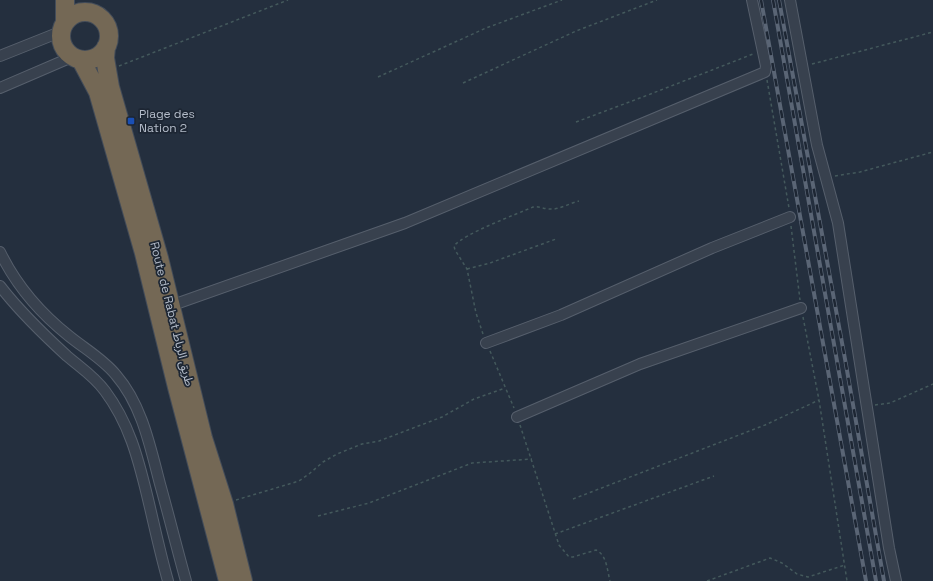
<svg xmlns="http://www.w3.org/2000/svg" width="933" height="581" viewBox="0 0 933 581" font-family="'Space Grotesk','Noto Sans Arabic',sans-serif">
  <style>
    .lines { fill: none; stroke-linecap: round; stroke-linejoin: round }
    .street-casing { stroke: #565f6c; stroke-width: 12 }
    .highway-casing { stroke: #434c59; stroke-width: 20 }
    .path { stroke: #44595c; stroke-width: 1.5; stroke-dasharray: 3 3; stroke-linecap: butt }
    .street { stroke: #38414e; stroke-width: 10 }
    .highway { stroke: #746855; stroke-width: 18 }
    .rail-casing { stroke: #5a6575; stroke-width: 4 }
    .rail { stroke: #1d2633; stroke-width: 2.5; stroke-dasharray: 8; stroke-linecap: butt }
    .transit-dot { fill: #1a4fb4; stroke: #1d2633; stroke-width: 1.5 }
    .labels { text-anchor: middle; stroke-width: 3.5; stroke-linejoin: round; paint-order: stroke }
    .poi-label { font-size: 12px; fill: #b4bcc9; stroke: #1d2633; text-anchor: start }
    .street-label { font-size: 12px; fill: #b4bcc9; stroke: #1d2633 }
  </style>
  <rect width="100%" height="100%" fill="#242f3e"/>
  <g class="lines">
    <!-- street casing -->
    <g class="street-casing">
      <path id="street" d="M 790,0 L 817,145 L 838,223 L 889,548 L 896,581
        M 0,56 L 60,32
        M 0,88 L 72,57
        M 0,252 C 16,285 40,313 69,336 C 85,349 103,359 116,375 C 142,405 150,446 160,484 C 169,516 177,549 186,581
        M 0,286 C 20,312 43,334 67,356 C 81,368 94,376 105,391 C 129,423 138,458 147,495 C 154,524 160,553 168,581
        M 170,306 L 405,223 L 765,72 L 766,66 L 752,0
        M 486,343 L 561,315 L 712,248 L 790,217
        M 517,417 L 640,364 L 801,308"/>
    </g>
    <!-- highway casing -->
    <g class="highway-casing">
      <path id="highway" d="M 65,0 L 65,21
        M61 36a24 24 0 1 1 48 0a24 24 0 1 1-48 0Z
        M 106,47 L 105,58 L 110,87 L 159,258 L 203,438 L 224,504 L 243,581
        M 81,60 L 98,92 L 144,253 L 177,387 L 228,581"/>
    </g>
    <!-- path -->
    <path class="path" d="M 812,64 L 933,32
      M 119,66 L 288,0
      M 378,77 L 486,28 L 562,0
      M 767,80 L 789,208
      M 463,83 L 576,31 L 657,0
      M 576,122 L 648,95 L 753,54
      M 835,176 L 860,172 L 933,152
      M 791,226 L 800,300
      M 467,269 L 490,263 L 556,239
      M 803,317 L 819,400 L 847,581
      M 483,334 L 476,313 L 467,269 L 455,250 L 454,246 C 463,234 517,214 533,207 C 539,206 544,209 550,209 C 559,210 570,203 579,201
      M 490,351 L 514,408
      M 875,405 L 890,403 L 933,384
      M 520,425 L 559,545 L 569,557 L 573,557 L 596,550 C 607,555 607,570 610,581
      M 573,499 L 765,425 L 819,400
      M 236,500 L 299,481 L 309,474 L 323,462 L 337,454 L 362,444 L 379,441 L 442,417 L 474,399 L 505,388
      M 318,516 L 369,503 L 472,463 L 532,459
      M 555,534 L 714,476
      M 707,581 L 770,558 L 782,563 L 797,574 L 808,577 L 845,565"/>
    <!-- street -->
    <use href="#street" class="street"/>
    <!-- highway -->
    <use href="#highway" class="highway"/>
    <!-- rail casing -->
    <g class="rail-casing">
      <path id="rail" d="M 761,0 L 866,581
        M 773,0 L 876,581
        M 779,0 L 845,359 L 884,581"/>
    </g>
    <!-- rail -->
    <use href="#rail" class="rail"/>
  </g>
  <!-- markers -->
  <rect class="transit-dot" x="127" y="117" width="8" height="8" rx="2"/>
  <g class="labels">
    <!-- poi labels -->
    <g class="poi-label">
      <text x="139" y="118">Plage des<tspan x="139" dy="14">Nation 2</tspan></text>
    </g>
    <!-- street labels -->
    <g class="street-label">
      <text transform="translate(172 314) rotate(76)" y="4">Route de Rabat طريق الرباط</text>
    </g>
  </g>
</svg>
